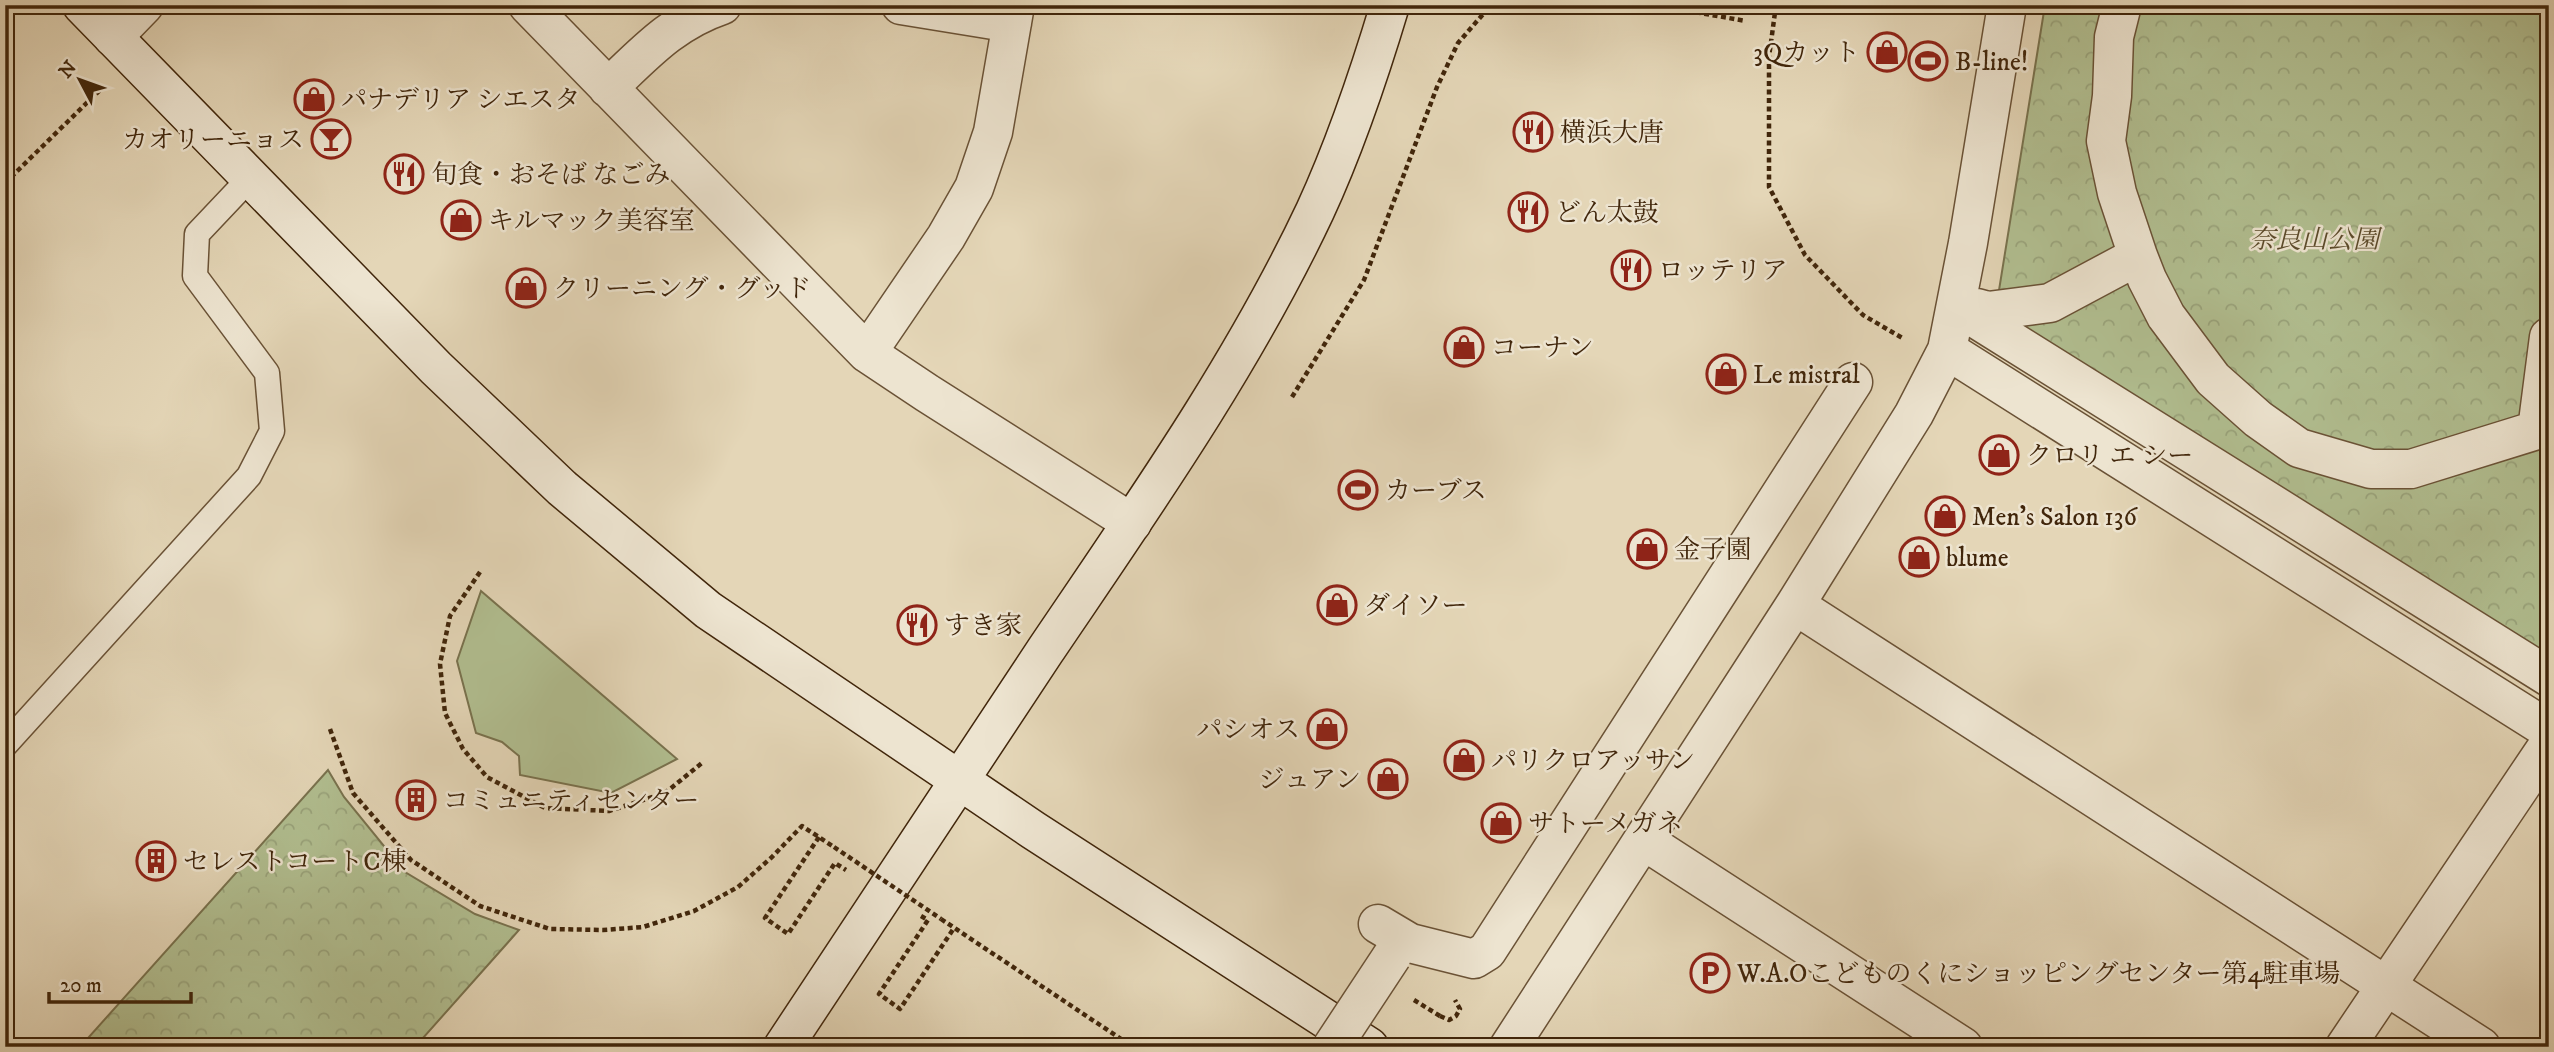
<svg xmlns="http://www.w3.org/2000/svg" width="2554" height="1052" viewBox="0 0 2554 1052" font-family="'IM FELL DW Pica','Noto Serif JP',serif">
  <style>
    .green { fill: #b1be90; stroke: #79724e; stroke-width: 2 }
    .forest { fill: url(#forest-crowns); stroke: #79724e; stroke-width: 2 }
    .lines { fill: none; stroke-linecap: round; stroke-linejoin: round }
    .lane-casing { stroke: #6a5236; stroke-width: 27 }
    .street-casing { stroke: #6a5236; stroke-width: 41 }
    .secondary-casing { stroke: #41260b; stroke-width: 41 }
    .path { stroke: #41260b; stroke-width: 4.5; stroke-dasharray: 5 3.5; stroke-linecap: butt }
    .lane { stroke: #ede4d0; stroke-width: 24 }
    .street { stroke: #ede4d0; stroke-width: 38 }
    .secondary { stroke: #ede4d0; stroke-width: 38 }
    .street-bridge-casing { stroke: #6a5236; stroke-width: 41; stroke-linecap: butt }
    .path-bridge { stroke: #41260b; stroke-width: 4.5; stroke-dasharray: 5 3.5; stroke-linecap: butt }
    .street-bridge { stroke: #ede4d0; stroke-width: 38 }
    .labels { text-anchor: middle; stroke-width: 5; stroke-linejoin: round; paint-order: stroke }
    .poi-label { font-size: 26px; fill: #41260b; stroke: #ede4d0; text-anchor: start }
    .park-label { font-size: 26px; font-style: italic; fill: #5d4c2c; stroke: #ede4d0 }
  </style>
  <defs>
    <pattern id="forest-crowns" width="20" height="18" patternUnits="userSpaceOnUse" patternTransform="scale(1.75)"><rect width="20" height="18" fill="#b1be90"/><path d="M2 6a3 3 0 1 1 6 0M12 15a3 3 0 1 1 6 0" fill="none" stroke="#99a37b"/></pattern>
  </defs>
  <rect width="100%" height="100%" fill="#e4d6b7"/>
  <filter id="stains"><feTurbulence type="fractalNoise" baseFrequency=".00286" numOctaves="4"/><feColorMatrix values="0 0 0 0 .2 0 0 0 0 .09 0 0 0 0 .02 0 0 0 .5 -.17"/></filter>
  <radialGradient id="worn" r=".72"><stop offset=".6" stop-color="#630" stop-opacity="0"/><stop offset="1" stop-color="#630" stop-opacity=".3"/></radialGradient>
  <!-- green -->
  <path class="green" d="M 481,591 L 677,759 L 611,793 L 520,775 L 519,756 L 502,742 L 476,733 L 457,661 Z"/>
  <!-- forest -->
  <path class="forest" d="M 2045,5 L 2549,5 L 2549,658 L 1995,315 Z
    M 328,770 L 344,797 L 405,872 L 475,914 L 519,930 L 415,1047 L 80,1047 Z"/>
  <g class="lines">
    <!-- lane casing -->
    <g class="lane-casing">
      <path id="lane" d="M 5,745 L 249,476 L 272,431 L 267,373 L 195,276 L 197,234 L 250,178"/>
    </g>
    <!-- street casing -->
    <g class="street-casing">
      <path id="street" d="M 528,5 L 867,353 L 927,393 L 1132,523
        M 901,5 L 1012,23
        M 113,37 L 144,5
        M 608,88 C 645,53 672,22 722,5
        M 2138,256 L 2147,279 L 2166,316 L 2213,379 L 2258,419 L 2299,448 L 2371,469 L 2411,469 L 2537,430 L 2549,337
        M 1977,308 L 1988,311 L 2050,303 L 2138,256 L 2117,193 L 2106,141 L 2112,96 L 2114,37 L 2122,5
        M 1975,318 L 2549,677
        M 1947,350 L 2549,730
        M 867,353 L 946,237 L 974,188 L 993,132 L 1015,5
        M 1795,605 L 2481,1047
        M 1643,840 L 1963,1047
        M 1378,924 L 1410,943 L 1474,959 L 1487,951 L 1853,382
        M 1509,1047 L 1795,605 L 1914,414 L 1947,350 L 1968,243 L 2007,5
        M 2345,1047 L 2549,744"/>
    </g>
    <!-- secondary casing -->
    <g class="secondary-casing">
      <path id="secondary" d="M 82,5 L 436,368 L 562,488 L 708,610 L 1033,830 L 1369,1047
        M 783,1047 C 870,914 957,782 1045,651 C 1141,509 1242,366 1315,211 C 1346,144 1369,75 1390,5"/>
    </g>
    <!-- path -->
    <path class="path" d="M 1654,5 L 1746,21
      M 1776,5 L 1769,57 L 1769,187 L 1805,255 L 1863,315 L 1904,339
      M 5,183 L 102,88
      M 1292,397 L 1364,280 L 1437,87 L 1458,43 L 1491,5
      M 480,572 L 450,616 L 440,664 L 445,713 L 463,749 L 487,777 L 545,808 L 609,811 L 665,793 L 702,763
      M 330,729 L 353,793 L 411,860 L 480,906 L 550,929 L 603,930 L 643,927 L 694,911 L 738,887 L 772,857 L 802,826 L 834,847
      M 819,837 L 765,918 L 788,934 L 835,863 L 846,870
      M 921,916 L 928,920 L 879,994 L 900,1009 L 954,928
      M 941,919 L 1133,1047
      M 1440,1016 L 1449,1020 L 1456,1016 L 1460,1009 L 1455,1000"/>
    <!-- lane -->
    <use href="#lane" class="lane"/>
    <!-- street -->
    <use href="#street" class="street"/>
    <!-- secondary -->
    <use href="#secondary" class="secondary"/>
    <!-- street-bridge casing -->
    <g class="street-bridge-casing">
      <path id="street-bridge" d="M 1332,1047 L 1392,956"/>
    </g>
    <!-- path-bridge -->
    <path class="path-bridge" d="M 834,847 L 941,919
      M 1414,1000 L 1440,1016"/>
    <!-- street-bridge -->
    <use href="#street-bridge" class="street-bridge"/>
  </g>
  <!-- icons -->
  <defs>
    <g id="shop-ring" transform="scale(2.0125)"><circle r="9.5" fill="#ede4d0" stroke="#8f2418" stroke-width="1.5"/><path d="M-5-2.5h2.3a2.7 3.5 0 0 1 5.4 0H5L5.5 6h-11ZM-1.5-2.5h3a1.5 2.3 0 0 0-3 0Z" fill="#8f2418"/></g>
    <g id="stadium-ring" transform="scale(2.0125)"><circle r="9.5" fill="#ede4d0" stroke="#8f2418" stroke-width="1.5"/><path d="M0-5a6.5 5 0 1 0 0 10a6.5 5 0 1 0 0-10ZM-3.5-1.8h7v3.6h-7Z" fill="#8f2418"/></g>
    <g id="restaurant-ring" transform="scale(2.0125)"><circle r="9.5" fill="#ede4d0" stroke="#8f2418" stroke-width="1.5"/><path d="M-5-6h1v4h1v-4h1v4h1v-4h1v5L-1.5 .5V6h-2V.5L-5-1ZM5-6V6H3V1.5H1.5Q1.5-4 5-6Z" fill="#8f2418"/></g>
    <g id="bar-ring" transform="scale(2.0125)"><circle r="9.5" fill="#ede4d0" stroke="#8f2418" stroke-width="1.5"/><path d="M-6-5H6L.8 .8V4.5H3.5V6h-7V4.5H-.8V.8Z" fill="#8f2418"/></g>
    <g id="building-ring" transform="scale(2.0125)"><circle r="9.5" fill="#ede4d0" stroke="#8f2418" stroke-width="1.5"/><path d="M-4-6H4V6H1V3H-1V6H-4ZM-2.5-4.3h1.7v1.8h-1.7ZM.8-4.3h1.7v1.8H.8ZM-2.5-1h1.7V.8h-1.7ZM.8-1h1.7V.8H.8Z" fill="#8f2418"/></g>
    <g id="parking-ring" transform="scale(2.0125)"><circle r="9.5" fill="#ede4d0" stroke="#8f2418" stroke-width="1.5"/><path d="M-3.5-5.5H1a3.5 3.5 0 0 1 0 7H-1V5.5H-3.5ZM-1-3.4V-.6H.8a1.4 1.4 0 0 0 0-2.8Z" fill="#8f2418"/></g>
  </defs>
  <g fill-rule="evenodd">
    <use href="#shop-ring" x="1887" y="52"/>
    <use href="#stadium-ring" x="1928" y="61"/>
    <use href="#shop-ring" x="314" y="99"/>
    <use href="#restaurant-ring" x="1533" y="132"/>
    <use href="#bar-ring" x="331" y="139"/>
    <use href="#restaurant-ring" x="404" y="174"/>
    <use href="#restaurant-ring" x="1528" y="212"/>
    <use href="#shop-ring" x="461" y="220"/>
    <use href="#restaurant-ring" x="1631" y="270"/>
    <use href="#shop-ring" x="526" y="288"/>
    <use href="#shop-ring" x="1464" y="347"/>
    <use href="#shop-ring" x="1726" y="374"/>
    <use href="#shop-ring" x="1999" y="455"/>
    <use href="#stadium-ring" x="1358" y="490"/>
    <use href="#shop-ring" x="1945" y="516"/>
    <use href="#shop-ring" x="1647" y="549"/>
    <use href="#shop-ring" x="1919" y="557"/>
    <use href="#shop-ring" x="1337" y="605"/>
    <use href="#restaurant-ring" x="917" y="625"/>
    <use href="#shop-ring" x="1327" y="729"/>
    <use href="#shop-ring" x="1464" y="760"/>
    <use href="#shop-ring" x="1388" y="779"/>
    <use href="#building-ring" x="416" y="800"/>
    <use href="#shop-ring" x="1501" y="823"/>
    <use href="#building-ring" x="156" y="861"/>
    <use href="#parking-ring" x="1710" y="973"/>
  </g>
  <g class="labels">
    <!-- poi labels -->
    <g class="poi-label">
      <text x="1860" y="61" text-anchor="end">3Qカット</text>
      <text x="1955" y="70">B-line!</text>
      <text x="341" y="108">パナデリア シエスタ</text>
      <text x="1560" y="141">横浜大唐</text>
      <text x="304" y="148" text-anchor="end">カオリーニョス</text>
      <text x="431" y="183">旬食・おそば なごみ</text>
      <text x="1555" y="221">どん太鼓</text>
      <text x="488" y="229">キルマック美容室</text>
      <text x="1658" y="279">ロッテリア</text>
      <text x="553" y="297">クリーニング・グッド</text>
      <text x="1491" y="356">コーナン</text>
      <text x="1753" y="383">Le mistral</text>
      <text x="2026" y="464">クロリ エ シー</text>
      <text x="1385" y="499">カーブス</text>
      <text x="1972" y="525">Men's Salon 136</text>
      <text x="1674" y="558">金子園</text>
      <text x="1946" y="566">blume</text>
      <text x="1364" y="614">ダイソー</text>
      <text x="944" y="634">すき家</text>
      <text x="1300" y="738" text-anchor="end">パシオス</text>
      <text x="1491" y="769">パリクロアッサン</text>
      <text x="1361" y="788" text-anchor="end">ジュアン</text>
      <text x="443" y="809">コミュニティセンター</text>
      <text x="1528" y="832">サトーメガネ</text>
      <text x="183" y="870">セレストコートC棟</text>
      <text x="1737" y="982">W.A.Oこどものくにショッピングセンター第4駐車場</text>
    </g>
    <!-- park labels -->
    <g class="park-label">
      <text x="2314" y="248">奈良山公園</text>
    </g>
  </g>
  <!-- margin -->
  <rect width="2554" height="1052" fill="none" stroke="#e4d6b7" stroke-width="28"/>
  <rect x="7" y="7" width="2540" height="1038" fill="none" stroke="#41260b" stroke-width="3.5"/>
  <rect x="14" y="14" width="2526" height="1024" fill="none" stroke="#41260b" stroke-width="2"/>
  <!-- north arrow -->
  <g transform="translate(80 80) rotate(311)" stroke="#ede4d0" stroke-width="5" paint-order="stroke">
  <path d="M0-5L12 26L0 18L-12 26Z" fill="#41260b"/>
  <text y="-10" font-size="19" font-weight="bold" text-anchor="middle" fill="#41260b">N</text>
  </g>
  <!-- scale -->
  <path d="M49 992v10h142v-10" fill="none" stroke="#41260b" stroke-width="3.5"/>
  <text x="60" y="992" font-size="21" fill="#41260b" stroke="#ede4d0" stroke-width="5" paint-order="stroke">20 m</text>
  <rect width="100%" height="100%" filter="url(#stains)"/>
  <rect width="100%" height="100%" fill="url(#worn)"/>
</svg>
